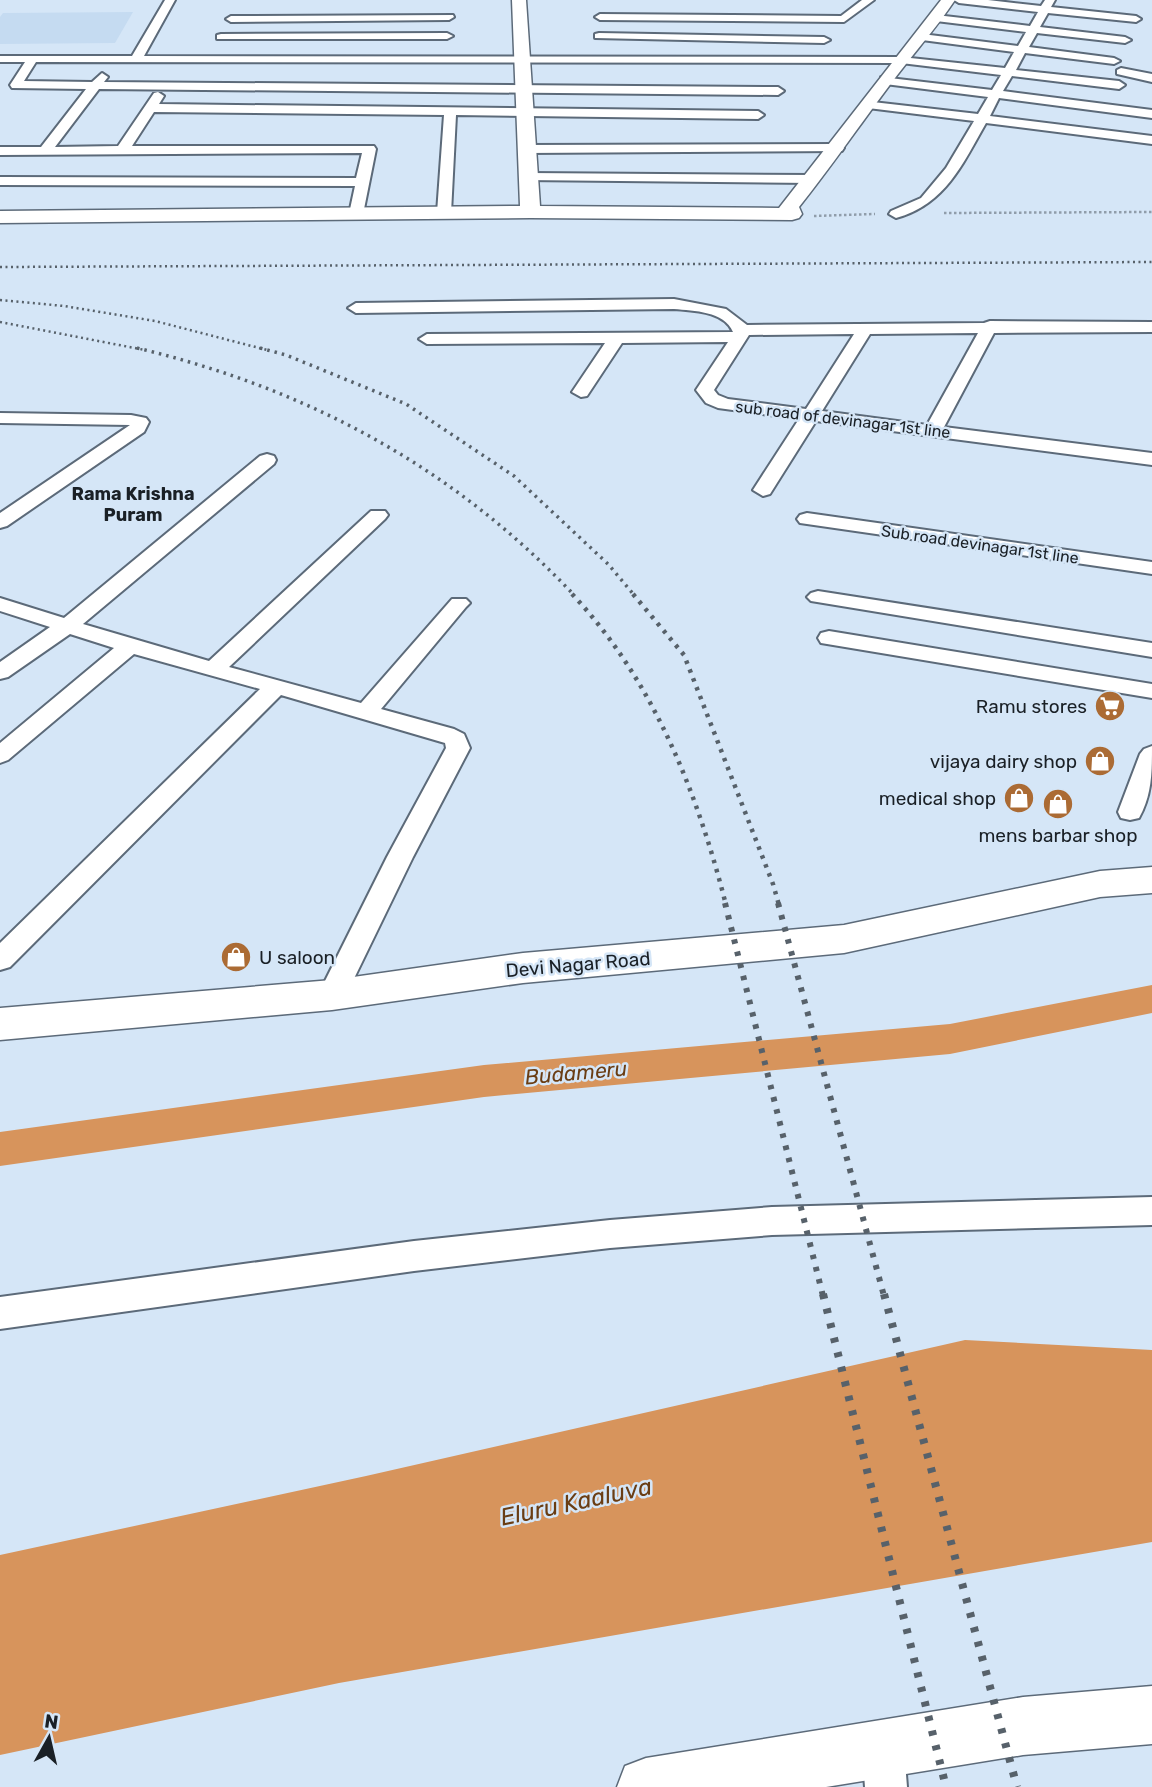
<svg xmlns="http://www.w3.org/2000/svg" width="1152" height="1787" viewBox="0 0 1152 1787" font-family="Rubik,sans-serif">
  <style>
    .built { fill: #c5dbf1 }
    .water { fill: #d7945c }
    .lines { fill: none; stroke-linecap: round; stroke-linejoin: round }
    .canal { fill: #d7945c; fill-rule: evenodd }
    .street-casing { stroke: #5c6a79; stroke-width: 4 }
    .secondary-casing { stroke: #5c6a79; stroke-width: 3 }
    .path { stroke: #909daa; stroke-width: 2.5; stroke-dasharray: 2.5 2.5; stroke-linecap: butt }
    .street { fill: #fff; fill-rule: evenodd }
    .secondary { fill: #fff; fill-rule: evenodd }
    .rail-far4 { stroke: #57616a; stroke-width: 2.5; stroke-dasharray: 2 3.5; stroke-linecap: butt }
    .rail-far3 { stroke: #57616a; stroke-width: 3.5; stroke-dasharray: 2.5 5; stroke-linecap: butt }
    .rail-far2 { stroke: #57616a; stroke-width: 4.5; stroke-dasharray: 3.5 6; stroke-linecap: butt }
    .rail-far1 { stroke: #57616a; stroke-width: 6; stroke-dasharray: 4.5 8; stroke-linecap: butt }
    .rail { stroke: #57616a; stroke-width: 8; stroke-dasharray: 5 10; stroke-linecap: butt }
    .labels { text-anchor: middle; stroke-width: 5; stroke-linejoin: round; paint-order: stroke }
    .far-street-label { font-size: 16px; fill: #1a2026; stroke: #d5e6f7 }
    .far-neighbourhood-label { font-size: 18px; font-weight: bold; fill: #1a2026; stroke: #d5e6f7 }
    .poi-label { font-size: 19px; fill: #1a2026; stroke: #d5e6f7; text-anchor: end }
    .street-label { font-size: 19px; fill: #1a2026; stroke: #d5e6f7 }
    .water-label { font-size: 21px; font-style: italic; fill: #6a3d13; stroke: #d5e6f7 }
    .near-water-label { font-size: 24px; font-style: italic; fill: #6a3d13; stroke: #d5e6f7 }
  </style>
  <rect width="100%" height="100%" fill="#d5e6f7"/>
  <!-- built -->
  <path class="built" d="M 133,12 L 115,43 L 0,44 L 0,17 L 3,13 Z"/>
  <!-- water -->
  <path class="water" d="M 965,1340 L 1152,1350 L 1152,1542 L 339,1683 L 0,1755 L 0,1555 L 366,1476 Z"/>
  <g class="lines">
    <!-- canal -->
    <path class="canal" d="M 1152,985 L 1152,1013 L 950,1054 L 484,1097 L 0,1166 L 0,1132 L 484,1065 L 950,1024 Z"/>
    <!-- street casing -->
    <g class="street-casing">
      <path id="street" d="M 165,0 L 175,0 L 144,56 L 901,57 L 1005,68 L 1014,52 L 922,40 L 916,37 L 922,34 L 1018,46 L 1026,32 L 936,21 L 931,18 L 936,15 L 1030,26 L 1038,12 L 959,3 L 954,0 L 988,0 L 1041,6 L 1045,0 L 1055,0 L 1051,7 L 1136,16 L 1141,19 L 1136,22 L 1048,13 L 1040,27 L 1125,37 L 1131,40 L 1125,43 L 1037,33 L 1029,47 L 1114,58 L 1120,61 L 1114,64 L 1025,53 L 1016,70 L 1119,81 L 1125,85 L 1119,89 L 1012,76 L 1003,91 L 1152,110 L 1152,118 L 999,98 L 990,116 L 1152,136 L 1152,144 L 986,123 C 963,163 945,205 896,218 L 889,214 L 891,211 L 921,198 L 946,168 L 974,121 L 868,108 L 862,104 L 864,101 L 978,114 L 988,97 L 885,84 L 881,83 L 881,77 L 992,90 L 1001,75 L 901,63 L 36,62 L 24,81 L 92,82 L 102,73 L 108,77 L 104,82 L 778,87 L 784,91 L 778,95 L 99,89 L 55,147 L 118,146 L 154,93 L 158,92 L 164,96 L 159,104 L 758,111 L 764,115 L 758,119 L 456,115 L 451,213 L 444,217 L 437,213 L 444,115 L 154,112 L 132,146 L 374,146 L 376,149 L 363,214 L 356,218 L 349,214 L 355,186 L 0,185 L 0,177 L 356,178 L 362,153 L 0,155 L 0,147 L 41,147 L 86,89 L 12,88 L 10,85 L 25,62 L 0,62 L 0,56 L 132,56 Z
        M 862,0 L 874,0 L 844,22 L 600,20 L 595,17 L 600,14 L 841,16 Z
        M 453,15 L 454,17 L 449,20 L 231,22 L 226,19 L 231,16 Z
        M 599,33 L 824,37 L 830,40 L 824,43 L 595,38 L 595,34 Z
        M 221,34 L 447,33 L 453,36 L 447,39 L 217,39 L 217,35 Z
        M 1121,68 L 1152,74 L 1152,82 L 1117,74 L 1117,70 Z
        M 837,144 L 844,148 L 842,151 L 527,153 L 520,149 L 527,145 Z
        M 528,173 L 812,175 L 819,179 L 812,183 L 523,180 L 523,174 Z
        M 674,299 L 726,309 L 747,325 L 984,323 L 990,321 L 1152,322 L 1152,332 L 994,333 L 944,427 L 1152,453 L 1152,465 L 816,421 L 770,494 L 763,496 L 753,490 L 799,419 L 718,408 L 706,403 L 696,390 L 728,342 L 622,343 L 587,396 L 581,397 L 572,392 L 605,343 L 427,344 L 419,339 L 427,334 L 733,332 C 724,311 694,311 674,309 L 356,313 L 348,308 L 356,303 ZM 978,333 L 927,425 L 822,411 L 870,334 ZM 854,334 L 806,409 L 728,399 L 718,395 L 714,390 L 749,335 Z
        M 0,413 L 131,415 L 146,418 L 149,422 L 144,432 L 7,526 L 0,528 L 0,513 L 130,425 L 0,423 Z
        M 267,454 L 274,456 L 276,460 L 274,464 L 83,624 L 209,661 L 371,511 L 385,511 L 388,515 L 385,519 L 229,667 L 361,703 L 452,599 L 466,599 L 470,603 L 466,607 L 381,709 L 454,729 L 464,734 L 470,748 L 413,857 L 346,995 L 342,1003 L 332,1006 L 322,1003 L 318,995 L 387,857 L 446,748 L 445,743 L 281,695 L 10,967 L 0,970 L 0,943 L 260,689 L 134,654 L 8,760 L 0,763 L 0,743 L 114,648 L 70,634 L 8,677 L 0,679 L 0,662 L 50,627 L 0,611 L 0,598 L 64,618 L 260,456 Z
        M 807,513 L 1152,562 L 1152,574 L 800,523 L 797,519 L 800,515 Z
        M 818,591 L 1152,643 L 1152,657 L 811,601 L 807,597 L 811,593 Z
        M 829,631 L 1152,684 L 1152,698 L 821,643 L 818,638 L 821,633 Z
        M 1152,746 C 1152,772 1152,795 1139,818 L 1130,820 L 1121,818 L 1118,812 L 1140,754 L 1144,749 Z
        M 1152,1197 L 1152,1225 L 772,1235 L 610,1248 L 414,1271 L 0,1329 L 0,1297 L 414,1241 L 610,1220 L 772,1207 Z
        M 883,1728 L 898,1734 L 904,1749 L 907,1787 L 865,1787 L 862,1749 L 868,1734 Z"/>
    </g>
    <!-- secondary casing -->
    <g class="secondary-casing">
      <path id="secondary" d="M 512,0 L 526,0 L 540,206 L 779,208 L 941,0 L 955,0 C 935,30 911,56 889,86 C 859,126 831,167 799,207 L 802,214 L 799,218 L 792,220 L 530,218 L 0,223 L 0,211 L 520,206 Z
        M 1152,867 L 1152,893 L 1100,897 L 844,953 L 523,983 L 332,1010 L 0,1040 L 0,1008 L 332,980 L 523,953 L 844,925 L 1100,871 Z
        M 1152,1686 L 1152,1744 L 1023,1755 L 826,1787 L 617,1787 L 625,1766 L 646,1758 L 1023,1697 Z"/>
    </g>
    <!-- path -->
    <path class="path" d="M 944,213 L 1152,212
      M 814,216 L 875,214"/>
    <!-- street -->
    <use href="#street" class="street"/>
    <!-- secondary -->
    <use href="#secondary" class="secondary"/>
    <!-- rail-far4 -->
    <path class="rail-far4" d="M 0,267 L 1152,262
      M 0,300 L 64,306 L 155,321 L 267,350
      M 0,322 L 145,350"/>
    <!-- rail-far3 -->
    <path class="rail-far3" d="M 137,348 C 308,389 453,467 574,595
      M 260,348 L 286,355 L 406,404 L 514,476 L 608,564 L 634,595"/>
    <!-- rail-far2 -->
    <path class="rail-far2" d="M 572,594 C 653,680 697,791 726,905
      M 633,594 L 684,655 L 773,884 L 779,905"/>
    <!-- rail-far1 -->
    <path class="rail-far1" d="M 725,903 L 823,1296
      M 778,903 L 884,1296"/>
    <!-- rail -->
    <path class="rail" d="M 823,1294 L 946,1787
      M 884,1294 L 1017,1787"/>
  </g>
  <!-- icons -->
  <defs>
    <g id="supermarket-disc" transform="scale(1.575)"><circle r="9.5" fill="#ab6b34" stroke="#d5e6f7"/><path d="M-6-5.5h2.5l.6 2H6L4.5 2H-2.5L-4.4-4H-6ZM-1.5 3.2a1.3 1.3 0 1 0 .1 0ZM3 3.2a1.3 1.3 0 1 0 .1 0Z" fill="#fff"/></g>
    <g id="shop-disc" transform="scale(1.575)"><circle r="9.5" fill="#ab6b34" stroke="#d5e6f7"/><path d="M-5-2.5h2.3a2.7 3.5 0 0 1 5.4 0H5L5.5 6h-11ZM-1.5-2.5h3a1.5 2.3 0 0 0-3 0Z" fill="#fff"/></g>
  </defs>
  <g fill-rule="evenodd">
    <use href="#supermarket-disc" x="1110" y="706"/>
    <use href="#shop-disc" x="1100" y="761"/>
    <use href="#shop-disc" x="1019" y="798"/>
    <use href="#shop-disc" x="1058" y="804"/>
    <use href="#shop-disc" x="236" y="957"/>
  </g>
  <g class="labels">
    <!-- far-street labels -->
    <g class="far-street-label">
      <text transform="translate(843 419) rotate(7)" y="6">sub road of devinagar 1st line</text>
      <text transform="translate(980 544) rotate(8)" y="6">Sub road devinagar 1st line</text>
    </g>
    <!-- far-neighbourhood labels -->
    <g class="far-neighbourhood-label">
      <text x="133" y="500">Rama Krishna<tspan x="133" dy="21">Puram</tspan></text>
    </g>
    <!-- poi labels -->
    <g class="poi-label">
      <text x="1087" y="713">Ramu stores</text>
      <text x="1077" y="768">vijaya dairy shop</text>
      <text x="996" y="805">medical shop</text>
      <text x="1058" y="842" text-anchor="middle">mens barbar shop</text>
      <text x="259" y="964" text-anchor="start">U saloon</text>
    </g>
    <!-- street labels -->
    <g class="street-label">
      <text transform="translate(578 964) rotate(-5)" y="7">Devi Nagar Road</text>
    </g>
    <!-- water labels -->
    <g class="water-label">
      <text transform="translate(576 1073) rotate(-5)" y="7">Budameru</text>
    </g>
    <!-- near-water labels -->
    <g class="near-water-label">
      <text transform="translate(576 1502) rotate(-12)" y="8">Eluru Kaaluva</text>
    </g>
  </g>
  <!-- north arrow -->
  <g transform="translate(49 1738) rotate(8)" stroke="#d5e6f7" stroke-width="5" paint-order="stroke">
  <path d="M0-5L12 26L0 18L-12 26Z" fill="#1a2026"/>
  <text y="-10" font-size="19" font-weight="bold" text-anchor="middle" fill="#1a2026">N</text>
  </g>
</svg>
